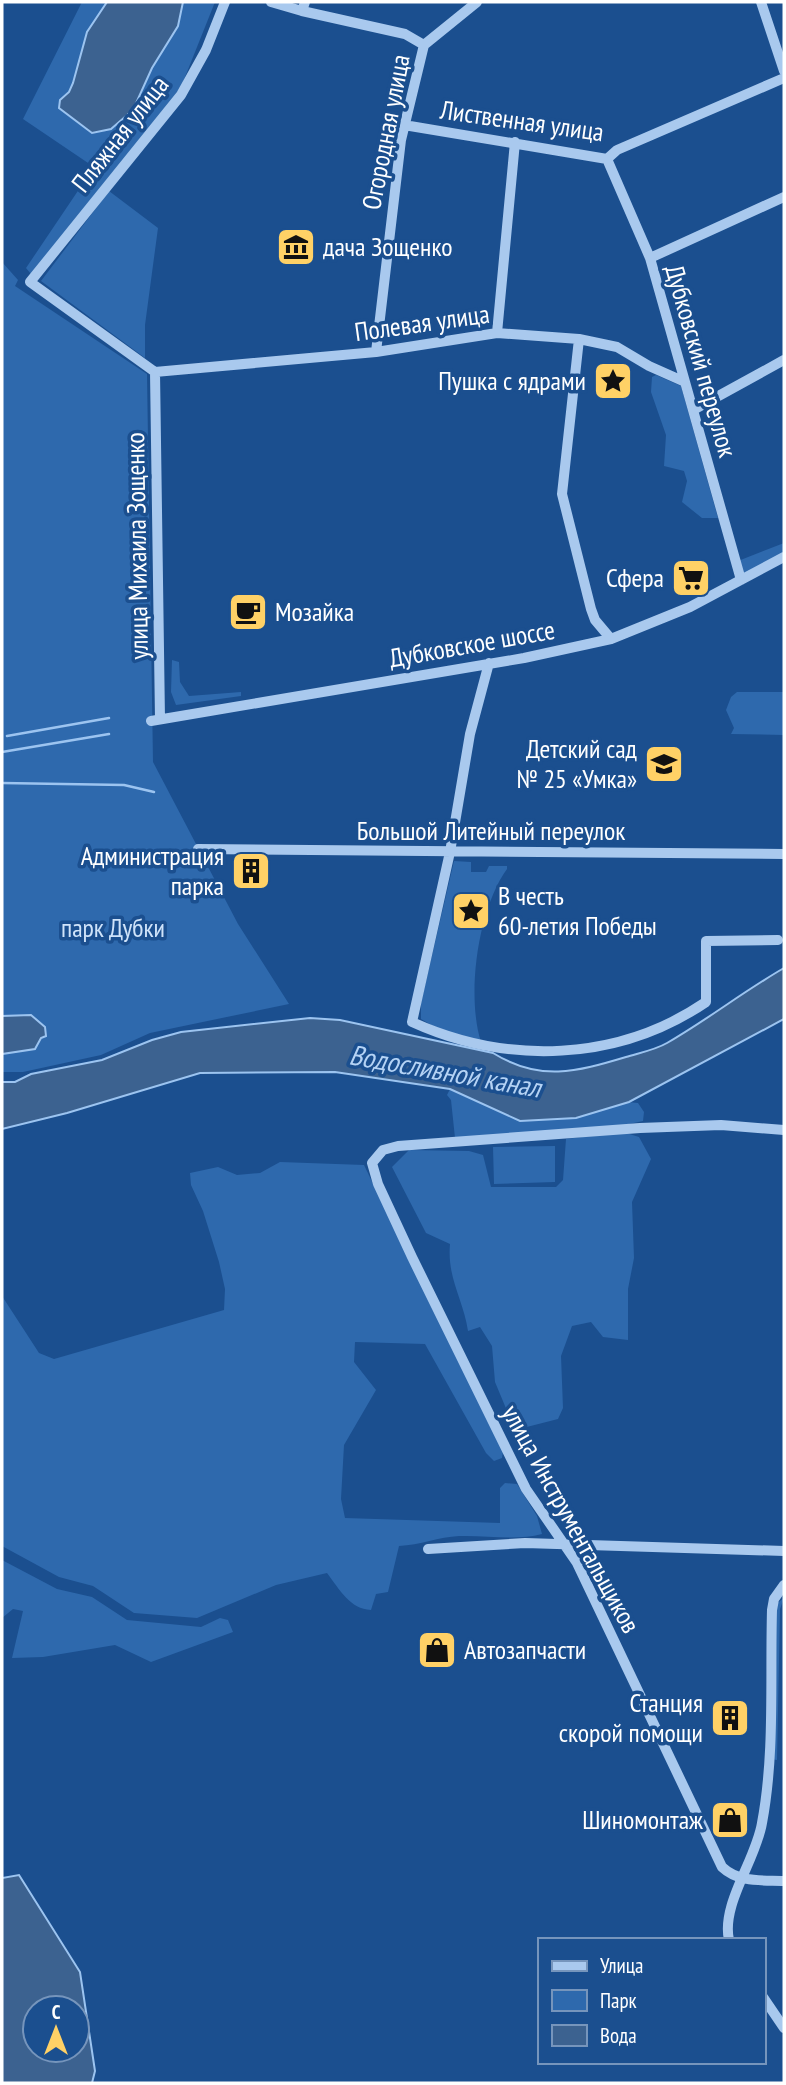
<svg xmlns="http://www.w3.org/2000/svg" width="786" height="2085" viewBox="0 0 786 2085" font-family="'PT Sans Narrow',sans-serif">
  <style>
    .green { fill: #2e69ad }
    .water { fill: #3c6290; stroke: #9cc4f0; stroke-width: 2; fill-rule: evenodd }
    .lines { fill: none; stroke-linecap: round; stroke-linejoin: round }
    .stream { stroke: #9cc4f0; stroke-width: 2.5 }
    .minor { stroke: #a9c9ee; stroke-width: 10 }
    .labels { text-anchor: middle; stroke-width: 7; stroke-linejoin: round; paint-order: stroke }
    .street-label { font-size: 26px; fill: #fff; stroke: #1b4f8f }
    .poi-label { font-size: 26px; fill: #fff; stroke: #1b4f8f; text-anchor: end }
    .park-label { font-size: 26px; fill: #cfe3fa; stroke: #1b4f8f }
    .water-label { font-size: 28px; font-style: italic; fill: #b5d3f5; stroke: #1b4f8f }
  </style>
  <rect width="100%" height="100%" fill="#1b4f8f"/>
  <!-- green -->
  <path class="green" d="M 82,2 L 215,2 L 181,87 L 31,274 L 26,268 L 94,167 L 23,119 Z
    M 109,191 L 158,228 L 145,325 L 145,358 L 41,281 Z
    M 2,262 L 18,280 L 15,286 L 147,374 L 153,762 L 238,924 L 289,1004 L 150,1033 L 101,1055 L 23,1072 L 2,1072 Z
    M 656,375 L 681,386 L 718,518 L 702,518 L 682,502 L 687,481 L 684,471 L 664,466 L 666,435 L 651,392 L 652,377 Z
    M 784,543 L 784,554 L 743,577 L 738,561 Z
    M 172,660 L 179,662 L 180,682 L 189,696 L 241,692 L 241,696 L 176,705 L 171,692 Z
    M 737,692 L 784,692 L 784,735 L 731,734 L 734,728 L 726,710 L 731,697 Z
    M 454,861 L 471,862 L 471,872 L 486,872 L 489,866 L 507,866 L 507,869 C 478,909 466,995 481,1042 L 445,1033 L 421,1019 L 421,1003 Z
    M 450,1089 L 520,1121 L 576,1118 L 628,1102 L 638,1103 L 644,1112 L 643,1121 L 601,1130 L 455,1138 L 451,1100 L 447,1095 Z
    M 623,1132 L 639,1137 L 651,1159 L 632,1202 L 634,1258 L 628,1289 L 628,1340 L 603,1337 L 591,1322 L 572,1326 L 561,1356 L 563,1408 L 558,1419 L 515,1430 L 495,1382 L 492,1346 L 480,1327 L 468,1331 C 463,1298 447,1279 450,1244 L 426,1233 L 392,1167 L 409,1150 L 469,1151 L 483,1155 L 491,1187 L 556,1187 L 563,1180 L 566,1139 Z
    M 555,1146 L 555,1182 L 494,1184 L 493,1147 Z
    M 280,1162 L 364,1165 L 503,1452 L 502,1458 L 494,1461 L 486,1453 L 425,1344 L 355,1342 L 354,1362 L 376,1390 L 344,1445 L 341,1499 L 345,1518 L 500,1523 L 500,1488 L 505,1483 L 517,1484 L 537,1516 L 542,1534 C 516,1541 487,1535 459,1536 C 439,1537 420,1545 399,1546 L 388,1592 L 376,1594 L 371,1610 C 350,1609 340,1590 327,1573 L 276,1585 L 197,1618 L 134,1613 L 93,1586 L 59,1577 L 2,1546 L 2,1296 L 39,1353 L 54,1359 L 224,1310 L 225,1289 L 219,1262 L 203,1211 L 191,1185 L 190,1173 L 218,1167 L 237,1175 L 260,1173 Z
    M 2,1560 L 57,1589 L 92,1597 L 127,1620 L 201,1627 L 220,1618 L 228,1620 L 233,1632 L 151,1662 L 115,1645 L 43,1657 L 12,1658 L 23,1611 L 13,1609 L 2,1618 Z
    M 784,1598 L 780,1609 L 777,1760 L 769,1759 L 776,1604 Z"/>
  <!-- water -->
  <path class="water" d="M 107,2 L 183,2 L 178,26 L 152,68 L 133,110 L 111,129 L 92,133 L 59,108 L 60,100 L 69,92 L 73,83 L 87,32 Z
    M 784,968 L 784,1019 L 629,1102 L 576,1118 L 520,1121 L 450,1089 L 335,1072 L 200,1073 L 67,1113 L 2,1129 L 2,1082 L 15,1082 L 31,1074 L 102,1060 L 152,1040 L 181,1032 L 310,1018 L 340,1020 L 493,1053 C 540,1082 576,1072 626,1057 C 639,1053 655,1050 667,1043 C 707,1020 744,991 784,968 Z
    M 31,1015 L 45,1027 L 46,1036 L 41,1038 L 35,1049 L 2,1054 L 2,1016 Z
    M 19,1875 L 80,1972 L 95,2071 L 92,2083 L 2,2083 L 2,1878 ZM 77,2008 L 77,2050 L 35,2050 L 35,2008 Z"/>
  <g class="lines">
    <!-- stream -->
    <path class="stream" d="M 7,736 L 109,718
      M 2,752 L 109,734
      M 2,783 L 124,785 L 154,792"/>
    <!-- minor -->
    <path class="minor" d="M 271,2 L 302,11 L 305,2
      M 761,2 L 784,71
      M 302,11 L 405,34 L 424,45
      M 424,45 L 477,2
      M 404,125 L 607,159 L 617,150 L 784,78
      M 607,159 L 650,258 L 741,580
      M 650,258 L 784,197
      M 497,333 L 515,142
      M 579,339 L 562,494 L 591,609 L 595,620 L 611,639
      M 376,352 L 401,140 L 424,45
      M 155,372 L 376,352 L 497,333 L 579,339 L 617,347 L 649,366 L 685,382
      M 155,372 L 30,282 L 181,95 L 206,50 L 225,2
      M 155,372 L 160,719
      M 693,410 L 784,360
      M 489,663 L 470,734 L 450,852 L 412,1022 C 507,1065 618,1062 706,1002 L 706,941 L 778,940
      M 151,721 L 524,658 L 611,639 L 690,607 L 784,557
      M 198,849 L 784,854
      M 784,1130 L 721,1125 L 640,1128 L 398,1146 L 383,1150 L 372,1163 L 378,1184 L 412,1257 L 526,1489 L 577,1563 L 722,1867 C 739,1883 762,1880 784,1881
      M 428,1549 L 525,1543 L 784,1551
      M 729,1940 C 721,1904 756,1860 762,1823 C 775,1754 770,1680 772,1610 L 774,1599 L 784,1585
      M 763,1997 L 784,2028"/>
  </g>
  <!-- icons -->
  <defs>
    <g id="museum-square" transform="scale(2.0125)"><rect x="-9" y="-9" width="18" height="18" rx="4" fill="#ffd166" stroke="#1b4f8f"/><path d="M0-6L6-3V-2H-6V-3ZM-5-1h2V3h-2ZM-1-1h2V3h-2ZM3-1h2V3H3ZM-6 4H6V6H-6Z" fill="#111"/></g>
    <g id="sight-square" transform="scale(2.0125)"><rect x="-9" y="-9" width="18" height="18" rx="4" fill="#ffd166" stroke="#1b4f8f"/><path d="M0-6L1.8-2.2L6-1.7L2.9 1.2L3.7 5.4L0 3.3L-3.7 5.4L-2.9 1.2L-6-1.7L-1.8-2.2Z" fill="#111"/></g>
    <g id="supermarket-square" transform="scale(2.0125)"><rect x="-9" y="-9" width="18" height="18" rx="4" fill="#ffd166" stroke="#1b4f8f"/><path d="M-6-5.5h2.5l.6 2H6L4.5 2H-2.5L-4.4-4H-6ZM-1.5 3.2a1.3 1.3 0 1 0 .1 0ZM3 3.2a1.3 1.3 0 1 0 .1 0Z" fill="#111"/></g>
    <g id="cafe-square" transform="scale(2.0125)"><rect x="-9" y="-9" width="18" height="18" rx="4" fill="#ffd166" stroke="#1b4f8f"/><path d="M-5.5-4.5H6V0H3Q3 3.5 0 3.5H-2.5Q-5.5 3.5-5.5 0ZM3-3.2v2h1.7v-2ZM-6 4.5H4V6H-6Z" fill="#111"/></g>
    <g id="school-square" transform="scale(2.0125)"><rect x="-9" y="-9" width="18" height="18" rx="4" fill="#ffd166" stroke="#1b4f8f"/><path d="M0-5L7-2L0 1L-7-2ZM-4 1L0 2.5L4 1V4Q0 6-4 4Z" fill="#111"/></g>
    <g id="building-square" transform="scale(2.0125)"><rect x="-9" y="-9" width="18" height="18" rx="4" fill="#ffd166" stroke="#1b4f8f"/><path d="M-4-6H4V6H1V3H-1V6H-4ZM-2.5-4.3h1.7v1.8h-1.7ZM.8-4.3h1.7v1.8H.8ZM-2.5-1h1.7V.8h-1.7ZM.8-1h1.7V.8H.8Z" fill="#111"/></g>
    <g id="shop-square" transform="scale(2.0125)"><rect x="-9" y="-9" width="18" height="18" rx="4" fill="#ffd166" stroke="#1b4f8f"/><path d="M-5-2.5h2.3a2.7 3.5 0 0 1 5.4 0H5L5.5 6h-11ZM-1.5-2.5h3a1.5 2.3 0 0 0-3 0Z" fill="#111"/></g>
  </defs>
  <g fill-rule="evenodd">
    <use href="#museum-square" x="296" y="247"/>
    <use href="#sight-square" x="613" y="381"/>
    <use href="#supermarket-square" x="691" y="578"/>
    <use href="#cafe-square" x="248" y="612"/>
    <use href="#school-square" x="664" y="764"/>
    <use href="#building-square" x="251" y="871"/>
    <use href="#sight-square" x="471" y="911"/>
    <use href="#shop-square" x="437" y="1650"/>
    <use href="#building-square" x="730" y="1718"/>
    <use href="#shop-square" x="730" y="1820"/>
  </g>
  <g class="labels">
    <!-- street labels -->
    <g class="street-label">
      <text transform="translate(522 121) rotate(8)" y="9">Лиственная улица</text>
      <text transform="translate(386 132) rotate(-79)" y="9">Огородная улица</text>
      <text transform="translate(120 134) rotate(-52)" y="9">Пляжная улица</text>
      <text transform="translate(422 323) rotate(-8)" y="9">Полевая улица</text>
      <text transform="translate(701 361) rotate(74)" y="9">Дубковский переулок</text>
      <text transform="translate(137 546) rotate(-91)" y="9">улица Михаила Зощенко</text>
      <text transform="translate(472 644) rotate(-10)" y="9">Дубковское шоссе</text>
      <text x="491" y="840">Большой Литейный переулок</text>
      <text transform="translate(571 1519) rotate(61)" y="9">улица Инструментальщиков</text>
    </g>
    <!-- poi labels -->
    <g class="poi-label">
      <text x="323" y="256" text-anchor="start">дача Зощенко</text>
      <text x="586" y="390">Пушка с ядрами</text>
      <text x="664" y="587">Сфера</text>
      <text x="275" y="621" text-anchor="start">Мозайка</text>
      <text x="637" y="758">Детский сад<tspan x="637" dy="30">№ 25 «Умка»</tspan></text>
      <text x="224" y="865">Администрация<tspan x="224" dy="30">парка</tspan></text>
      <text x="498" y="905" text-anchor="start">В честь<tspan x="498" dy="30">60-летия Победы</tspan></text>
      <text x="464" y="1659" text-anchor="start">Автозапчасти</text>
      <text x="703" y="1712">Станция<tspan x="703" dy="30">скорой помощи</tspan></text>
      <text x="703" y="1829">Шиномонтаж</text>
    </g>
    <!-- park labels -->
    <g class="park-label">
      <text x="113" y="937">парк Дубки</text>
    </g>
    <!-- water labels -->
    <g class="water-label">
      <text transform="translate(445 1071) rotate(10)" y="10">Водосливной канал</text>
    </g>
  </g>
  <!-- border -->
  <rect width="786" height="2085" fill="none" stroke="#ffffff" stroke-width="7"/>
  <!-- legend -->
  <rect x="538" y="1938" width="228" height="126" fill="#1b4f8f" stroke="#7695bc" stroke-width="2"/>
  <rect x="552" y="1961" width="35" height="10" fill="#a9c9ee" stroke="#7695bc" stroke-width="2"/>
  <text x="600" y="1973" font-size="21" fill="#ffffff">Улица</text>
  <rect x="552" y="1990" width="35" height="21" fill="#2e69ad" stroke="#7695bc" stroke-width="2"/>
  <text x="600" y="2008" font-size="21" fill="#ffffff">Парк</text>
  <rect x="552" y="2025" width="35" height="21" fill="#3c6290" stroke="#7695bc" stroke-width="2"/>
  <text x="600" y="2043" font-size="21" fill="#ffffff">Вода</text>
  <!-- north arrow -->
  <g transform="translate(56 2029)"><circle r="33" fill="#1b4f8f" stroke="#7695bc" stroke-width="2"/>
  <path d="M0-5L12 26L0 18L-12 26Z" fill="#ffd166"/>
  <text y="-10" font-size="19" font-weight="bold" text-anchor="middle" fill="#ffffff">С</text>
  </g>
</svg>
